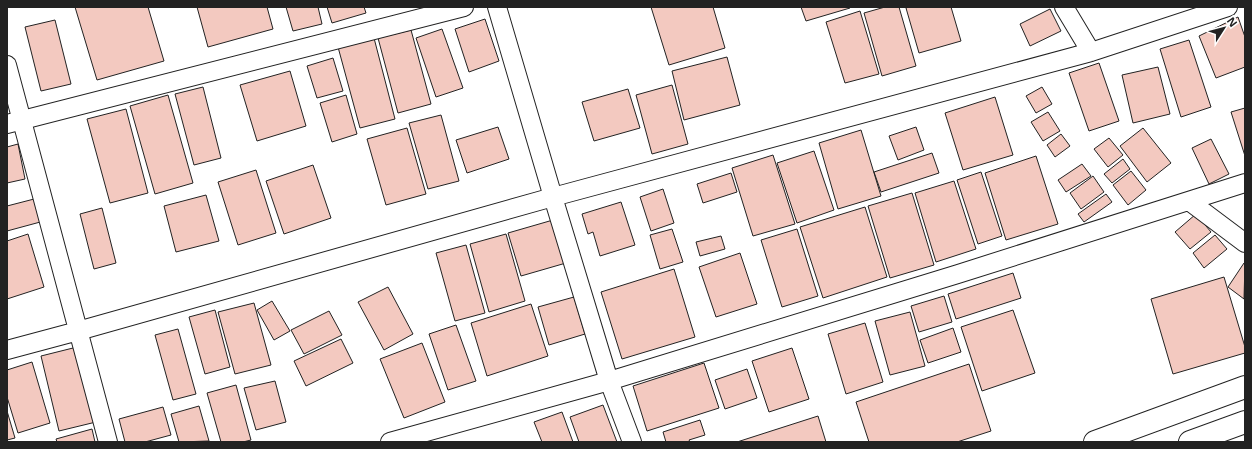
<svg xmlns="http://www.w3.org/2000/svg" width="1252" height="449" viewBox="0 0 1252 449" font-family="'Noto Sans',sans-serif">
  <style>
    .building { fill: #f3c9c0; stroke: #222 }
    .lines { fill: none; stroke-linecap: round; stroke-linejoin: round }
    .street-casing { stroke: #222; stroke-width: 20 }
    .secondary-casing { stroke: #222; stroke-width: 24 }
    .street { stroke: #fff; stroke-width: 18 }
    .secondary { stroke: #fff; stroke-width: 22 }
  </style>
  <rect width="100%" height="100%" fill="#fff"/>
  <!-- building -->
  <path class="building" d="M 75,7 L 148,7 L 164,61 L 97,80 Z
    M 197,7 L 267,7 L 273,29 L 208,47 Z
    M 286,7 L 318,7 L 322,24 L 293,31 Z
    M 327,7 L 364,7 L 366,13 L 332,23 Z
    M 651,7 L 713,7 L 725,48 L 669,65 Z
    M 801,7 L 850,7 L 850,8 L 806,21 Z
    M 885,7 L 899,7 L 916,66 L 882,76 L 864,13 Z
    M 909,7 L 951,7 L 961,41 L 919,53 L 906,8 Z
    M 1050,9 L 1061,31 L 1030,46 L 1020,24 Z
    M 860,11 L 879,74 L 845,83 L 826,22 Z
    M 1238,17 L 1245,37 L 1245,67 L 1216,78 L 1199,36 Z
    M 485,19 L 499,61 L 469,72 L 455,29 Z
    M 55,20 L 71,84 L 41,91 L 25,27 Z
    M 442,29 L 463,88 L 436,97 L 416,38 Z
    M 411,30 L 431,104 L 398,113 L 378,38 Z
    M 374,38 L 395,119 L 360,128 L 338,47 Z
    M 1189,40 L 1211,107 L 1181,117 L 1160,49 Z
    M 727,57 L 740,105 L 684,120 L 672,71 Z
    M 333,58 L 343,91 L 317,98 L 307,66 Z
    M 1099,63 L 1119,121 L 1089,131 L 1069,73 Z
    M 1158,67 L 1170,114 L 1133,123 L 1122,75 Z
    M 290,71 L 306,126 L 257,141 L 240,85 Z
    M 672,85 L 688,144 L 652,154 L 636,95 Z
    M 203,87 L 221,158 L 194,165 L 175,94 Z
    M 1042,87 L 1052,104 L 1036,113 L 1026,96 Z
    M 628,89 L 640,128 L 594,141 L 582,102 Z
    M 168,95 L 193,183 L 155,194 L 130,106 Z
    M 346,95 L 357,134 L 332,142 L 320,103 Z
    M 995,97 L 1013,155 L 963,170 L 945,113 Z
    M 1245,108 L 1245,156 L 1231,112 Z
    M 126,109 L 148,193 L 110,203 L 87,119 Z
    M 1048,112 L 1060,131 L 1043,141 L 1031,122 Z
    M 441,115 L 459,181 L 428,189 L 409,123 Z
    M 498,127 L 509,159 L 467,173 L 456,140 Z
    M 916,127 L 924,150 L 898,160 L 889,136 Z
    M 407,128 L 426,194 L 386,205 L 367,139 Z
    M 1143,128 L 1171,163 L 1147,182 L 1120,146 Z
    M 861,130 L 881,196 L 838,209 L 819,143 Z
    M 1061,134 L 1070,146 L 1055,157 L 1047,145 Z
    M 1109,138 L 1123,155 L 1108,167 L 1094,149 Z
    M 1211,139 L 1229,174 L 1209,184 L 1192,148 Z
    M 18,144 L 25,179 L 7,183 L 7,147 Z
    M 814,151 L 834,210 L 797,223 L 777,163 Z
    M 932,153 L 939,173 L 881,192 L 874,172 Z
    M 773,155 L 795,224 L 753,236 L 732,168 Z
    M 1036,156 L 1058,224 L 1006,240 L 985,173 Z
    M 1123,159 L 1130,169 L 1112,183 L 1104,174 Z
    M 1082,164 L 1091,176 L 1066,192 L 1058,180 Z
    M 313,165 L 331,218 L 284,234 L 266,181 Z
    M 256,170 L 276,233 L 238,245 L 218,182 Z
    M 1131,171 L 1146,190 L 1128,205 L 1113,185 Z
    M 981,172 L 1002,236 L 978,244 L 957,180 Z
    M 731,173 L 737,192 L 703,203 L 697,184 Z
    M 1093,176 L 1104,192 L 1081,209 L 1070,193 Z
    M 954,181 L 976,249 L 936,262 L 915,193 Z
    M 663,189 L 674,223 L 651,231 L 640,197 Z
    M 912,193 L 934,265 L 890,278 L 868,206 Z
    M 1106,194 L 1112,202 L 1084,222 L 1078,214 Z
    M 206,195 L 219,241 L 176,252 L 164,206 Z
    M 38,198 L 44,221 L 7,231 L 7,206 Z
    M 621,202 L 635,245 L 600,256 L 593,232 L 588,234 L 582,214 Z
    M 865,207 L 887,277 L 823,298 L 800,227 Z
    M 102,208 L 116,263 L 94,269 L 80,214 Z
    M 1196,214 L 1211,232 L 1190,249 L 1175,232 Z
    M 553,220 L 566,263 L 521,276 L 508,233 Z
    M 672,229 L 683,262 L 660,269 L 650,235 Z
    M 797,229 L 818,296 L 782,307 L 761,240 Z
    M 28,234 L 44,287 L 7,299 L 7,241 Z
    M 506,234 L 525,301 L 489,312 L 470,244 Z
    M 1215,235 L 1227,249 L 1204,268 L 1193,253 Z
    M 721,236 L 725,249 L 700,256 L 696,242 Z
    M 466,245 L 485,313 L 455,321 L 436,253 Z
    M 740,253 L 757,304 L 716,317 L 699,267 Z
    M 1244,263 L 1245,263 L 1244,299 L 1228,287 Z
    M 674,269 L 695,337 L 622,359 L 601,292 Z
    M 1013,273 L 1021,298 L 956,319 L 948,294 Z
    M 1224,277 L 1245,347 L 1245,353 L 1173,374 L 1151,299 Z
    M 388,287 L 413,334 L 384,350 L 358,302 Z
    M 944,296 L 952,322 L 919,332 L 911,306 Z
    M 574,297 L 585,334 L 549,345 L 538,307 Z
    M 272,301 L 290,331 L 274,340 L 257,310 Z
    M 254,303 L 271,365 L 235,374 L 218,312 Z
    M 531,304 L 548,356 L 487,376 L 471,323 Z
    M 215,310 L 230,367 L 205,374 L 189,317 Z
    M 1013,310 L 1035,373 L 982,391 L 961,327 Z
    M 329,311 L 342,335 L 304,354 L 291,330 Z
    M 910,312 L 925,366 L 890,375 L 875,321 Z
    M 865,323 L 883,382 L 846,394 L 828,334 Z
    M 456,325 L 476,381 L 448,390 L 429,334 Z
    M 953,328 L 961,352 L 928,363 L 920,340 Z
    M 178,329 L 196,394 L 173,400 L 155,335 Z
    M 341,339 L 353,363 L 306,386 L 294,361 Z
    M 422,343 L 445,402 L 404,418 L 380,359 Z
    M 77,347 L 96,422 L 59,431 L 41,356 Z
    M 792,348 L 809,399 L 769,412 L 752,361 Z
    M 32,362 L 50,423 L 18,433 L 7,397 L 7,370 Z
    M 704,363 L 719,408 L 647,431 L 633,386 Z
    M 969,364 L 991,431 L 957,442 L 869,442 L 856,402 Z
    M 747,369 L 757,398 L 725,409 L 715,380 Z
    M 275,381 L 286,422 L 256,430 L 244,388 Z
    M 236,385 L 251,440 L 243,442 L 221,442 L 207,393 Z
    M 603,405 L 617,442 L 579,442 L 570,417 Z
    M 199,406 L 209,441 L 179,442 L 171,414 Z
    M 163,407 L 171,435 L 145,442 L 125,442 L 119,419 Z
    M 7,411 L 15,438 L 7,440 Z
    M 562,412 L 573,442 L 542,442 L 534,422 Z
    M 818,416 L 826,442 L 737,442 Z
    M 700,420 L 705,435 L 689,440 L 690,442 L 666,442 L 663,432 Z
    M 92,429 L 95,442 L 57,442 L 56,439 Z"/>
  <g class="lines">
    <!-- street casing -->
    <g class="street-casing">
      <path id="street" d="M 497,7 L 553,197 L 609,381 L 632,442
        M 1064,7 L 1091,52
        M 7,65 L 108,442
        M 7,124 L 464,7
        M 1189,201 L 1245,243
        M 7,350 L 78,331 L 553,197 L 1091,52 L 1228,7
        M 390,442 L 609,381 L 958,274 L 1245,183"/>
    </g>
    <!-- secondary casing -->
    <g class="secondary-casing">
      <path id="secondary" d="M 1095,442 L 1245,387
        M 1190,442 L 1245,422"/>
    </g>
    <!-- street -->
    <use href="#street" class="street"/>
    <!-- secondary -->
    <use href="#secondary" class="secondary"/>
  </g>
  <!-- border -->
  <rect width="1252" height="449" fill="none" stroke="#222222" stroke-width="16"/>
  <!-- north arrow -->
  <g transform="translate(1224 28) rotate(54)" stroke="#ffffff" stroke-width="3" paint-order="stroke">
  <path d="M0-3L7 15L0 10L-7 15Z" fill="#222222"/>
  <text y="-6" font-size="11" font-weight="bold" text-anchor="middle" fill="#222222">N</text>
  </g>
</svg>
